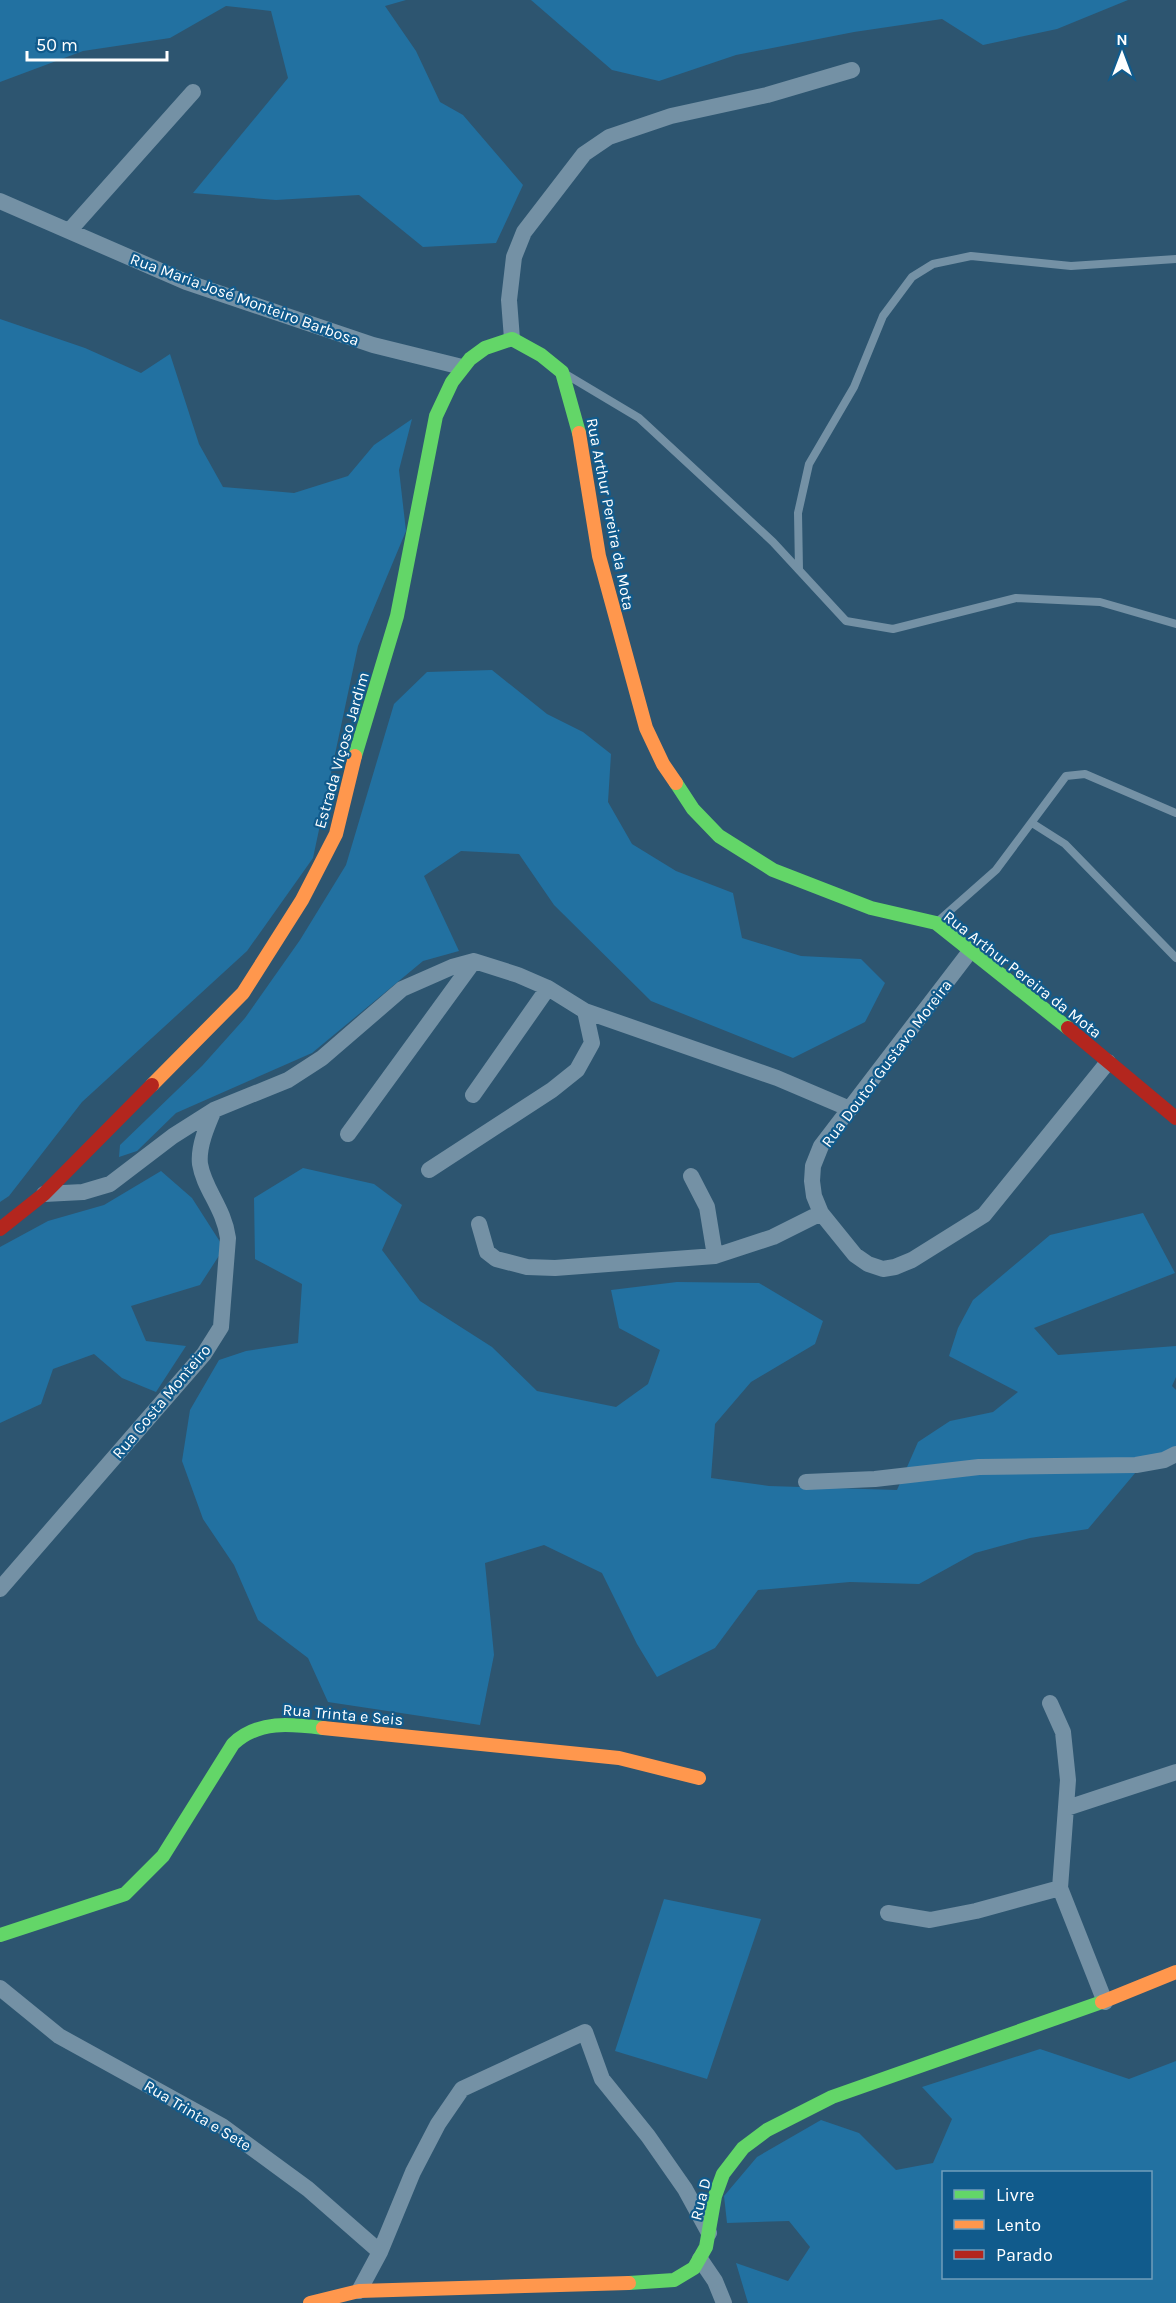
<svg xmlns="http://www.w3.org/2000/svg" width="1176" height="2303" viewBox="0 0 1176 2303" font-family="Karla,sans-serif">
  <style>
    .green { fill: #2271a1; fill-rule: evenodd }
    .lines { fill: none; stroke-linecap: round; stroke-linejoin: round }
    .lane { stroke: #7491a5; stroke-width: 8 }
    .street { stroke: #7491a5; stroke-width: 16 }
    .fast { stroke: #63d668; stroke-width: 14 }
    .slow { stroke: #ff974d; stroke-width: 14 }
    .jam { stroke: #b3261e; stroke-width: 14 }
    .labels { text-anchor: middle; stroke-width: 4.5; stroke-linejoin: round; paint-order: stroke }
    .street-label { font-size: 16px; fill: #fff; stroke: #115b8c }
  </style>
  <rect width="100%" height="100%" fill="#2d5570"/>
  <!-- green -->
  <path class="green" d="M 0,0 L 406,0 L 385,6 L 416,51 L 440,102 L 463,115 L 523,185 L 496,243 L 423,247 L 359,195 L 276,200 L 193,193 L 288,78 L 271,11 L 226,6 L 170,38 L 83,51 L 0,82 Z
    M 531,0 L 1128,0 L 1057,29 L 983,45 L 942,19 L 854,32 L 736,55 L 659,81 L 612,70 Z
    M 0,319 L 85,348 L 141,373 L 170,354 L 199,444 L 223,487 L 294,493 L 348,476 L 374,445 L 412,419 L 399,470 L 406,531 L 358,646 L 313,858 L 247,951 L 82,1102 L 9,1196 L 0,1202 Z
    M 492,670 L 547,714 L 583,732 L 611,754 L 608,802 L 632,844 L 676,871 L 733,893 L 742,938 L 801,956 L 861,959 L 885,983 L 865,1022 L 793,1058 L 651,1001 L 554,905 L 519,854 L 461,851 L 424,876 L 459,951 L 423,961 L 312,1053 L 176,1113 L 137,1151 L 119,1157 L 120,1145 L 202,1066 L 245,1018 L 300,940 L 346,865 L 394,704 L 427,672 Z
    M 303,1168 L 374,1184 L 402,1205 L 382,1250 L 420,1301 L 492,1347 L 537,1391 L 616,1407 L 648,1384 L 660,1350 L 619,1328 L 611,1290 L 677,1282 L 759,1283 L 823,1321 L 815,1344 L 751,1382 L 715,1424 L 711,1478 L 769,1486 L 897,1490 L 918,1442 L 950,1421 L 993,1412 L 1018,1392 L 949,1356 L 958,1328 L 973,1300 L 1050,1235 L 1143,1213 L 1175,1273 L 1034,1328 L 1058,1355 L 1176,1346 L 1176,1377 L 1172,1386 L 1176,1390 L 1176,1448 L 1141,1466 L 1088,1529 L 1030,1538 L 975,1553 L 919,1584 L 850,1582 L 758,1590 L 715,1648 L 657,1677 L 637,1644 L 602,1573 L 544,1545 L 485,1563 L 494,1655 L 480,1725 L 328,1702 L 308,1658 L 258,1620 L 234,1565 L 203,1519 L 182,1461 L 190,1410 L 219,1360 L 246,1351 L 298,1343 L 302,1284 L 255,1259 L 254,1198 Z
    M 161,1171 L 192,1198 L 224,1248 L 200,1285 L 131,1306 L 146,1341 L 186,1346 L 156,1392 L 122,1378 L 94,1354 L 53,1369 L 41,1404 L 0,1423 L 0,1247 L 48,1221 L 104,1205 Z
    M 664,1899 L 761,1919 L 707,2079 L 615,2051 Z
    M 1040,2049 L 1129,2079 L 1176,2061 L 1176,2303 L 748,2303 L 736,2263 L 788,2281 L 810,2247 L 789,2221 L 727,2223 L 724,2196 L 757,2157 L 821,2120 L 859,2133 L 896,2170 L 933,2163 L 952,2119 L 922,2087 ZM 944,2172 L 1150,2172 L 1150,2278 L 944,2278 Z"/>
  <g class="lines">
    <!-- lane -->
    <path class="lane" d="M 567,375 L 639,418 L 773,542 L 846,621 L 893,629 L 1016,598 L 1100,602 L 1176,624
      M 799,570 L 798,513 L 809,464 L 854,387 L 883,316 L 912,277 L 933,264 L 971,256 L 1071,266 L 1176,259
      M 1032,823 L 1065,844 L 1176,958
      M 936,923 L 996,870 L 1066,776 L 1085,774 L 1176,813"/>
    <!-- street -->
    <path class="street" d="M 0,201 L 186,282 L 373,345 L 462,367
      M 69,231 L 193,92
      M 512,339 L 509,300 L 514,257 L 524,232 L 584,154 L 609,137 L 671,116 L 767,95 L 852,70
      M 971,950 L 821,1146 L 813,1166 L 812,1181 L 814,1196 L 821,1213 L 855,1255 L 868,1264 L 883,1269 L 895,1267 L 912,1260 L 984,1215 L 1108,1062
      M 585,1011 L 777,1078 L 850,1109
      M 473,1095 L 548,988
      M 348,1134 L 474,961
      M 691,1176 L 707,1207 L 715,1256
      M 44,1194 L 83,1192 L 110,1184 L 173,1136 L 214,1110 L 288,1080 L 322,1058 L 402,989 L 452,967 L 474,961 L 518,975 L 548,988 L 585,1011 L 592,1043 L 577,1070 L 552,1090 L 429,1170
      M 479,1224 L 487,1252 L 496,1259 L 527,1267 L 555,1268 L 715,1256 L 773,1237 L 821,1213
      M 806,1482 L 875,1479 L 979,1467 L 1136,1465 L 1164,1460 L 1176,1454
      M 0,1589 L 204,1354 L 221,1327 L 228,1238 C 224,1208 204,1189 200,1164 C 198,1147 207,1126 214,1110
      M 1050,1703 L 1063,1732 L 1068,1780 L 1060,1888 L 1105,2002
      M 1067,1808 L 1176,1772
      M 888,1913 L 930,1920 L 976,1911 L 1060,1888
      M 0,1988 L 59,2036 L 222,2126 L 308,2189 L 380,2252 L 359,2291
      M 380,2252 L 413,2172 L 438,2124 L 462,2089 L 585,2032 L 602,2079 L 648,2136 L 685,2189 L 709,2233
      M 700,2259 L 715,2281 L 724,2303"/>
    <!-- fast -->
    <path class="fast" d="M 355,756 L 397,616 L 436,416 L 452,382 L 470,359 L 485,348 L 512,339 L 541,355 L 562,372 L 579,433
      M 676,783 L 693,809 L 719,836 L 773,870 L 871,908 L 936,923 L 1068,1028
      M 0,1935 L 125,1894 L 163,1856 L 233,1744 C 258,1720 291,1724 323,1728
      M 629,2283 L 674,2280 L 694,2268 L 706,2247 L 715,2196 L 723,2174 L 743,2148 L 767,2130 L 832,2097 L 1102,2002"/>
    <!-- slow -->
    <path class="slow" d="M 579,433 L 599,556 L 646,728 L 663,764 L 676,783
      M 152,1085 L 243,993 L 302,900 L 336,834 L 355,756
      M 323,1728 L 619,1758 L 699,1778
      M 1102,2002 L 1176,1972
      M 310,2303 L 359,2291 L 629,2283"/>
    <!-- jam -->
    <path class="jam" d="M 1068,1028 L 1176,1118
      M 0,1229 L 44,1194 L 152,1085"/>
  </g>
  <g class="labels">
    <!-- street labels -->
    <g class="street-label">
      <text transform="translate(245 299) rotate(20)" y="6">Rua Maria José Monteiro Barbosa</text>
      <text transform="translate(611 514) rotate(79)" y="6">Rua Arthur Pereira da Mota</text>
      <text transform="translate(341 750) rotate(-74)" y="6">Estrada Viçoso Jardim</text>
      <text transform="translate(1023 974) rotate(38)" y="6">Rua Arthur Pereira da Mota</text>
      <text transform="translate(886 1063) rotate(-53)" y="6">Rua Doutor Gustavo Moreira</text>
      <text transform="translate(161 1401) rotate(-50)" y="6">Rua Costa Monteiro</text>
      <text transform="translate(343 1714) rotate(5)" y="6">Rua Trinta e Seis</text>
      <text transform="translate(198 2115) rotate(31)" y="6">Rua Trinta e Sete</text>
      <text transform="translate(700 2199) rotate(-76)" y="6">Rua D</text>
    </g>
  </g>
  <!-- legend -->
  <rect x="942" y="2171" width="210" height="108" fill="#115b8c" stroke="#709dba" stroke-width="1.5"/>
  <rect x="954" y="2190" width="30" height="9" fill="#63d668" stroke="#709dba" stroke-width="1.5"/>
  <text x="996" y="2201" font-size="18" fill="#ffffff">Livre</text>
  <rect x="954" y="2220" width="30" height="9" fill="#ff974d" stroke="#709dba" stroke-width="1.5"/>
  <text x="996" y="2231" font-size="18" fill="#ffffff">Lento</text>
  <rect x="954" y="2250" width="30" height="9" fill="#b3261e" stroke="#709dba" stroke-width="1.5"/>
  <text x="996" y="2261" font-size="18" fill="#ffffff">Parado</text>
  <!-- north arrow -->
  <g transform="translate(1122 54)" stroke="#115b8c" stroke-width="4.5" paint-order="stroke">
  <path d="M0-4.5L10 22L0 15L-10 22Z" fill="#ffffff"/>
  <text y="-9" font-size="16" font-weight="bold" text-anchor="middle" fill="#ffffff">N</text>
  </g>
  <!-- scale -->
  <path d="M27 51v9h140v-9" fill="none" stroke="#ffffff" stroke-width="3"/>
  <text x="36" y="51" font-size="18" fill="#ffffff" stroke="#115b8c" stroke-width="4.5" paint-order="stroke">50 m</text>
</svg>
